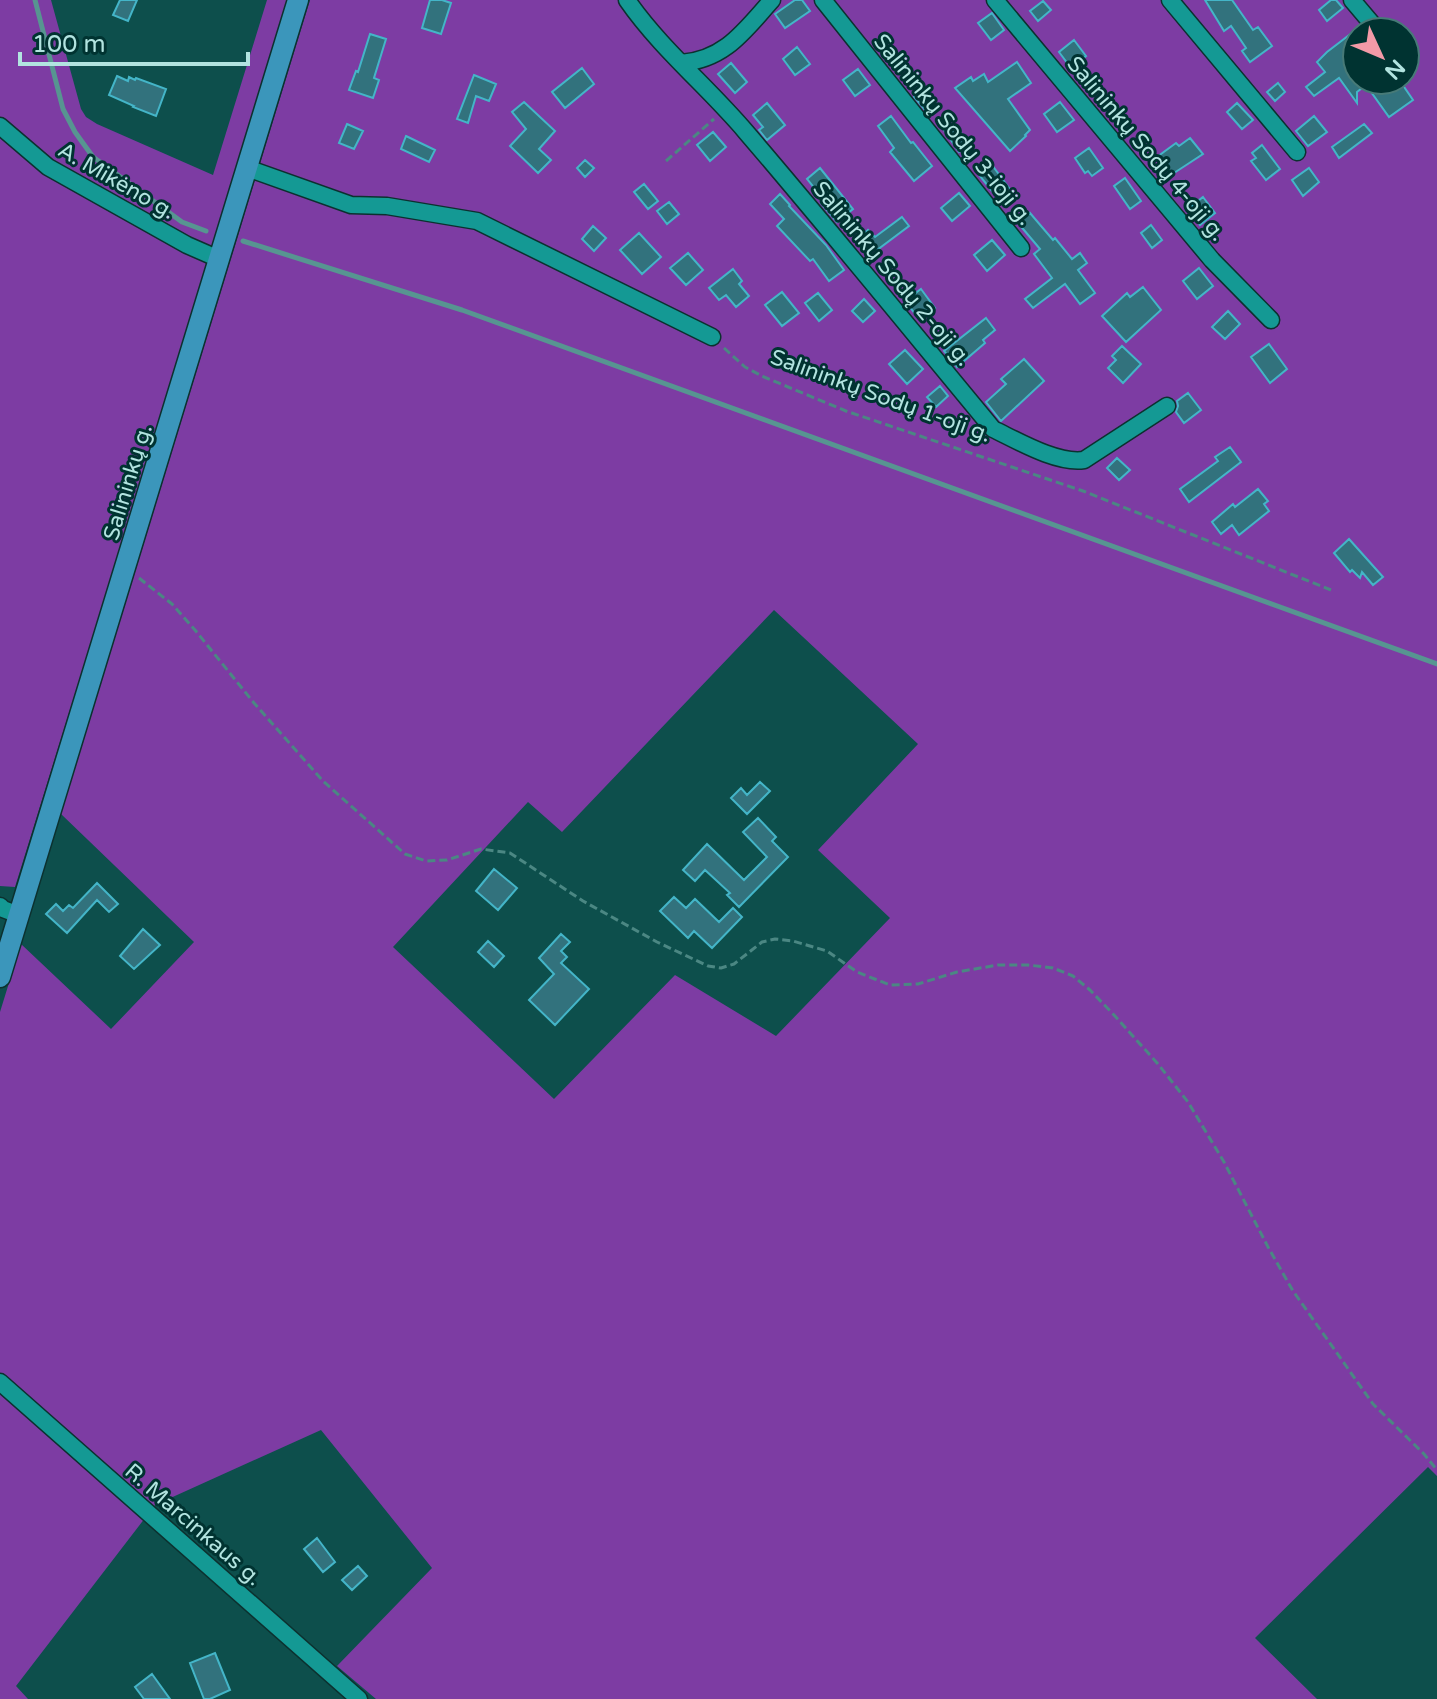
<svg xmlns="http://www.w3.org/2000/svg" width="1437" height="1699" viewBox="0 0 1437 1699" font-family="'Varela Round',sans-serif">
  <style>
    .green { fill: #7d3ca3; fill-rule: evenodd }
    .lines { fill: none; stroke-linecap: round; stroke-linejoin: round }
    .stream { stroke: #579591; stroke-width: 5 }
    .building { fill: #32727d; stroke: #44b5c8; stroke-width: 2 }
    .minor-casing { stroke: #0c312f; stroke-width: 19 }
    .major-casing { stroke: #0c312f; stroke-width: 23 }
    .path { stroke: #4b8783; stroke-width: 3; stroke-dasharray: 8 4; stroke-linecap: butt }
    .minor { stroke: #149994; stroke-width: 16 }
    .major { stroke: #3b96bb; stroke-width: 20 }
    .labels { text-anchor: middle; stroke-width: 6; stroke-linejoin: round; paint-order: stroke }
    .street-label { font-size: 22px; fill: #b2e4e0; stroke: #003331 }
  </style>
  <rect width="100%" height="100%" fill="#0d4f4c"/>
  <!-- green -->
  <path class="green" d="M 0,0 L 51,0 L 81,109 L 86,117 L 97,124 L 213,175 L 267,0 L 288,0 L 198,297 L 15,887 L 0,886 Z
    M 310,0 L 1437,0 L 1437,1476 L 1428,1467 L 1255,1638 L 1317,1699 L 376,1699 L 337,1666 L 432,1568 L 321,1430 L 155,1505 L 16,1686 L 28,1699 L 0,1699 L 0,1012 L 21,944 L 111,1029 L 194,942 L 61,814 ZM 1357,32 L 1405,32 L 1405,80 L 1357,80 ZM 774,610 L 918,744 L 818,850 L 890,918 L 776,1036 L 675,975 L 554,1099 L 393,947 L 528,802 L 562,832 Z"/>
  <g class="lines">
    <!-- stream -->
    <path class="stream" d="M 35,0 L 63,109 L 75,132 L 93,157 L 182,222 L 206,231
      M 243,241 L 462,310 L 1437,664"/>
  </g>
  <!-- building -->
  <path class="building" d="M 120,0 L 137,0 L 128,21 L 113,15 Z
    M 430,0 L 442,0 L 451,3 L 441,34 L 422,28 Z
    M 795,0 L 802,0 L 810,11 L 785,28 L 775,14 Z
    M 1205,0 L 1232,0 L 1253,30 L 1258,27 L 1272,46 L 1250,62 L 1242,51 L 1246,48 L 1231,26 L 1224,31 Z
    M 1331,0 L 1336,0 L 1343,8 L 1327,21 L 1319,10 Z
    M 1043,1 L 1051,10 L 1038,21 L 1030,11 Z
    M 992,13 L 1004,30 L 991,40 L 978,23 Z
    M 1357,29 L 1357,80 L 1391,80 L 1384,85 L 1387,90 L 1400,81 L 1413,100 L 1389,117 L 1366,85 L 1357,92 L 1357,103 L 1339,78 L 1314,96 L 1306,87 L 1325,72 L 1317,62 L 1327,52 Z
    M 370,34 L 386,39 L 374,78 L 379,80 L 373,98 L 349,90 L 356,71 L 358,72 Z
    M 1074,40 L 1086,56 L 1071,68 L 1059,52 Z
    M 797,47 L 810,64 L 795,75 L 783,59 Z
    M 893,47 L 902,59 L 892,66 L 883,54 Z
    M 1017,62 L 1031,83 L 1008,99 L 1030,130 L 1025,135 L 1026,136 L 1010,151 L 955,88 L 971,77 L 973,81 L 984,74 L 988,82 Z
    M 731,63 L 747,82 L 735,93 L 718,74 Z
    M 582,68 L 594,84 L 565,108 L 552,92 Z
    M 858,69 L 870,85 L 855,96 L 843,80 Z
    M 474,75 L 496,84 L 489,101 L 476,96 L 468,123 L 457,119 Z
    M 117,76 L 128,81 L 129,77 L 135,80 L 136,78 L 166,89 L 156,116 L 133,107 L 134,106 L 109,95 Z
    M 1278,83 L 1285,92 L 1275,101 L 1267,92 Z
    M 924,89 L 936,102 L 926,111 L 914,97 Z
    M 524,102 L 555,131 L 539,149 L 551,160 L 538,173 L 510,146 L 526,129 L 512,112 Z
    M 1060,102 L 1074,120 L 1057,132 L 1044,114 Z
    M 767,103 L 785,125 L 767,140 L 759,130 L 763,127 L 753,115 Z
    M 1237,103 L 1253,120 L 1242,129 L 1227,112 Z
    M 891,116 L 911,143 L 913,142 L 932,166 L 914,181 L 890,152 L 894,148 L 878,126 Z
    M 1314,116 L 1327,132 L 1308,146 L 1296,131 Z
    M 347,124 L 363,131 L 354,149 L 339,143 Z
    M 953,124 L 971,145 L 959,152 L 944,130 Z
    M 1364,124 L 1372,133 L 1339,158 L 1332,147 Z
    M 713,132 L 726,147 L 710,161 L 697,145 Z
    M 406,136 L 435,150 L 429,162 L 401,149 Z
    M 1190,138 L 1203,154 L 1171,175 L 1157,157 L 1176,143 L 1179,146 Z
    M 1262,145 L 1280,169 L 1266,180 L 1251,161 L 1256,158 L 1252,153 Z
    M 1089,148 L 1103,168 L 1092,176 L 1088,171 L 1085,173 L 1075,158 Z
    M 585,160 L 594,168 L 585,177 L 577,168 Z
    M 992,165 L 1009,188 L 997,197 L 979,175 Z
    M 820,168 L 853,209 L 837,222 L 821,203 L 824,200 L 807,179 Z
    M 1309,168 L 1319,182 L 1303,196 L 1292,180 Z
    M 1125,178 L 1141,201 L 1130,209 L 1114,186 Z
    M 644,184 L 658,201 L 648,209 L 634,192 Z
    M 959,193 L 970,206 L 952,221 L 941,208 Z
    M 780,194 L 790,205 L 789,206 L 826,245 L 844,270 L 829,281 L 813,259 L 810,261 L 777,226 L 784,219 L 770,204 Z
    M 1203,197 L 1215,213 L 1200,225 L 1188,209 Z
    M 669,202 L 679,214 L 667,224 L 657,211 Z
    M 1030,213 L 1053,240 L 1055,238 L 1072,259 L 1080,253 L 1087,263 L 1078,270 L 1095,293 L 1080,304 L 1065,284 L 1033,308 L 1025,299 L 1052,278 L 1034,254 L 1040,249 L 1018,223 Z
    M 902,217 L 909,226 L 877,250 L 874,246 L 867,252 L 857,240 L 868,230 L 875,237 Z
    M 1151,225 L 1162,240 L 1152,248 L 1141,233 Z
    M 593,226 L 606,238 L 594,251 L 582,239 Z
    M 639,233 L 661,257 L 642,274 L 620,250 Z
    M 992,240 L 1005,255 L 987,271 L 974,255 Z
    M 688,253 L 703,270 L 686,285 L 670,268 Z
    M 1199,268 L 1213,286 L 1197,299 L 1183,281 Z
    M 733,269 L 742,281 L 739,284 L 749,296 L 736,307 L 726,295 L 719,300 L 709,288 Z
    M 1143,287 L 1161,310 L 1126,342 L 1102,316 L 1127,293 L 1130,297 Z
    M 921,289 L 935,308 L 920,320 L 905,301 Z
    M 782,292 L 799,313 L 782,326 L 765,305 Z
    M 818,293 L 832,310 L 819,321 L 805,303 Z
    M 864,299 L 875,311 L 863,322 L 852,311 Z
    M 1228,311 L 1240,324 L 1225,339 L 1212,327 Z
    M 986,318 L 995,330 L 983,340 L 985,343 L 957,367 L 944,351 Z
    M 1269,344 L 1287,369 L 1270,383 L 1251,357 Z
    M 1122,346 L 1141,364 L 1123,383 L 1108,368 L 1116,360 L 1112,356 Z
    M 905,350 L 923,369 L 907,384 L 889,364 Z
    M 1024,359 L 1044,381 L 1001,421 L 986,402 L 1006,384 L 1001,379 Z
    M 940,386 L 948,396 L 936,407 L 927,397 Z
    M 1188,393 L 1201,410 L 1184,423 L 1176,412 L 1178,406 L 1177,401 Z
    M 1230,447 L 1241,462 L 1189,502 L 1180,489 L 1218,461 L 1215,457 Z
    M 1117,458 L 1130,470 L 1119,480 L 1107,468 Z
    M 1258,489 L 1268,501 L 1264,504 L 1269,511 L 1239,535 L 1232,525 L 1221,534 L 1212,522 L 1233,504 L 1235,507 Z
    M 1349,539 L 1383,577 L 1373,585 L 1362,572 L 1360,578 L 1352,570 L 1350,572 L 1334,553 Z
    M 760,782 L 770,791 L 747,814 L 731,798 L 741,788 L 747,795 Z
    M 758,818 L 776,837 L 772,841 L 788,857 L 739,907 L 727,895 L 730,893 L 705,870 L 695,881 L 683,870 L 707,844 L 744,880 L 767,857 L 743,832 Z
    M 494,869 L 517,888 L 498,910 L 476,891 Z
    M 97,883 L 118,904 L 109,912 L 97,900 L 67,933 L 46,914 L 56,904 L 63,911 L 69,905 L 73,908 Z
    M 674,897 L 686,908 L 695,899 L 719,922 L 733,908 L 742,917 L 712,948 L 694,931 L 688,938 L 660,911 Z
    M 143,929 L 160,945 L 134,969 L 120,956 Z
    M 561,934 L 570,942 L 561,951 L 567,957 L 561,963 L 589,989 L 555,1025 L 529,1000 L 554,974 L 539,958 Z
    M 488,941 L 504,956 L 494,967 L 478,952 Z
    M 317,1538 L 335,1562 L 323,1572 L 304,1549 Z
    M 358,1566 L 367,1576 L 352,1590 L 342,1580 Z
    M 215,1653 L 230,1690 L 210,1699 L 204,1699 L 190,1663 Z
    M 152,1674 L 170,1699 L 144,1699 L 135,1687 Z"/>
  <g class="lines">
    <!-- minor casing -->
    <g class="minor-casing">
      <path id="minor" d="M 627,0 C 661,49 708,87 746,132 C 830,230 911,330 993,429 C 1018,441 1057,464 1084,460 L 1167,406
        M 823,0 L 1021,248
        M 995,0 L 1212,260 L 1271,320
        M 1170,0 L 1297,152
        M 1352,0 L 1379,32
        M 681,63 C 725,60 745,30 772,0
        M 0,126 L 48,167 L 187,245 L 219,259
        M 247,168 L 351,205 L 387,206 L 477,221 L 712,337
        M 0,906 L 3,909 L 19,915
        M 0,1382 L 359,1699"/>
    </g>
    <!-- major casing -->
    <g class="major-casing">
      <path id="major" d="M 0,977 L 298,0"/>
    </g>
    <!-- path -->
    <path class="path" d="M 666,161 L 714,119
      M 724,348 L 745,367 L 764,377 L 846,411 L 1083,491 L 1331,590
      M 139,578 L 172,604 L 195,630 L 254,703 L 323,781 L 405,854 L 426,861 L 447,860 L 481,849 L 510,853 L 583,901 L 657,942 L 708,966 L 721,968 L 734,964 L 762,942 L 775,939 L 793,941 L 827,951 L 857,972 L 890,985 L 918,984 L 957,972 L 998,965 L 1028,965 L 1053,968 L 1073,976 L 1090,990 L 1114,1015 L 1158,1064 L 1188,1102 L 1224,1162 L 1268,1247 L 1293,1291 L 1373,1404 L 1424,1454 L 1437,1470"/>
    <!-- minor -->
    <use href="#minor" class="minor"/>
    <!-- major -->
    <use href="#major" class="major"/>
  </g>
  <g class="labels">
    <!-- street labels -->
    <g class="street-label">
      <text transform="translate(954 129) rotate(51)" y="8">Salininkų Sodų 3-ioji g.</text>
      <text transform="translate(1147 148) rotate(50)" y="8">Salininkų Sodų 4-oji g.</text>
      <text transform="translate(117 180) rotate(30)" y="8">A. Mikėno g.</text>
      <text transform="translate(893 273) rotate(50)" y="8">Salininkų Sodų 2-oji g.</text>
      <text transform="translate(881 395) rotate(20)" y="8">Salininkų Sodų 1-oji g.</text>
      <text transform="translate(127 482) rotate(-73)" y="8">Salininkų g.</text>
      <text transform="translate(194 1524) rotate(41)" y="8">R. Marcinkaus g.</text>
    </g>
  </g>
  <!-- north arrow -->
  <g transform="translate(1381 56) rotate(134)"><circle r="38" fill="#003331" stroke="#477a77" stroke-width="2"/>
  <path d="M0-6L14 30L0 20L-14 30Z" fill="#f39aa7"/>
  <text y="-12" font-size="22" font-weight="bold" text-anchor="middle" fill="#b2e4e0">N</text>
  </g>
  <!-- scale -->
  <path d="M20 52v12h228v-12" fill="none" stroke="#b2e4e0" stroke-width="4"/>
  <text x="32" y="52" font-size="24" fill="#b2e4e0" stroke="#003331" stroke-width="6" paint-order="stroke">100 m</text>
</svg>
